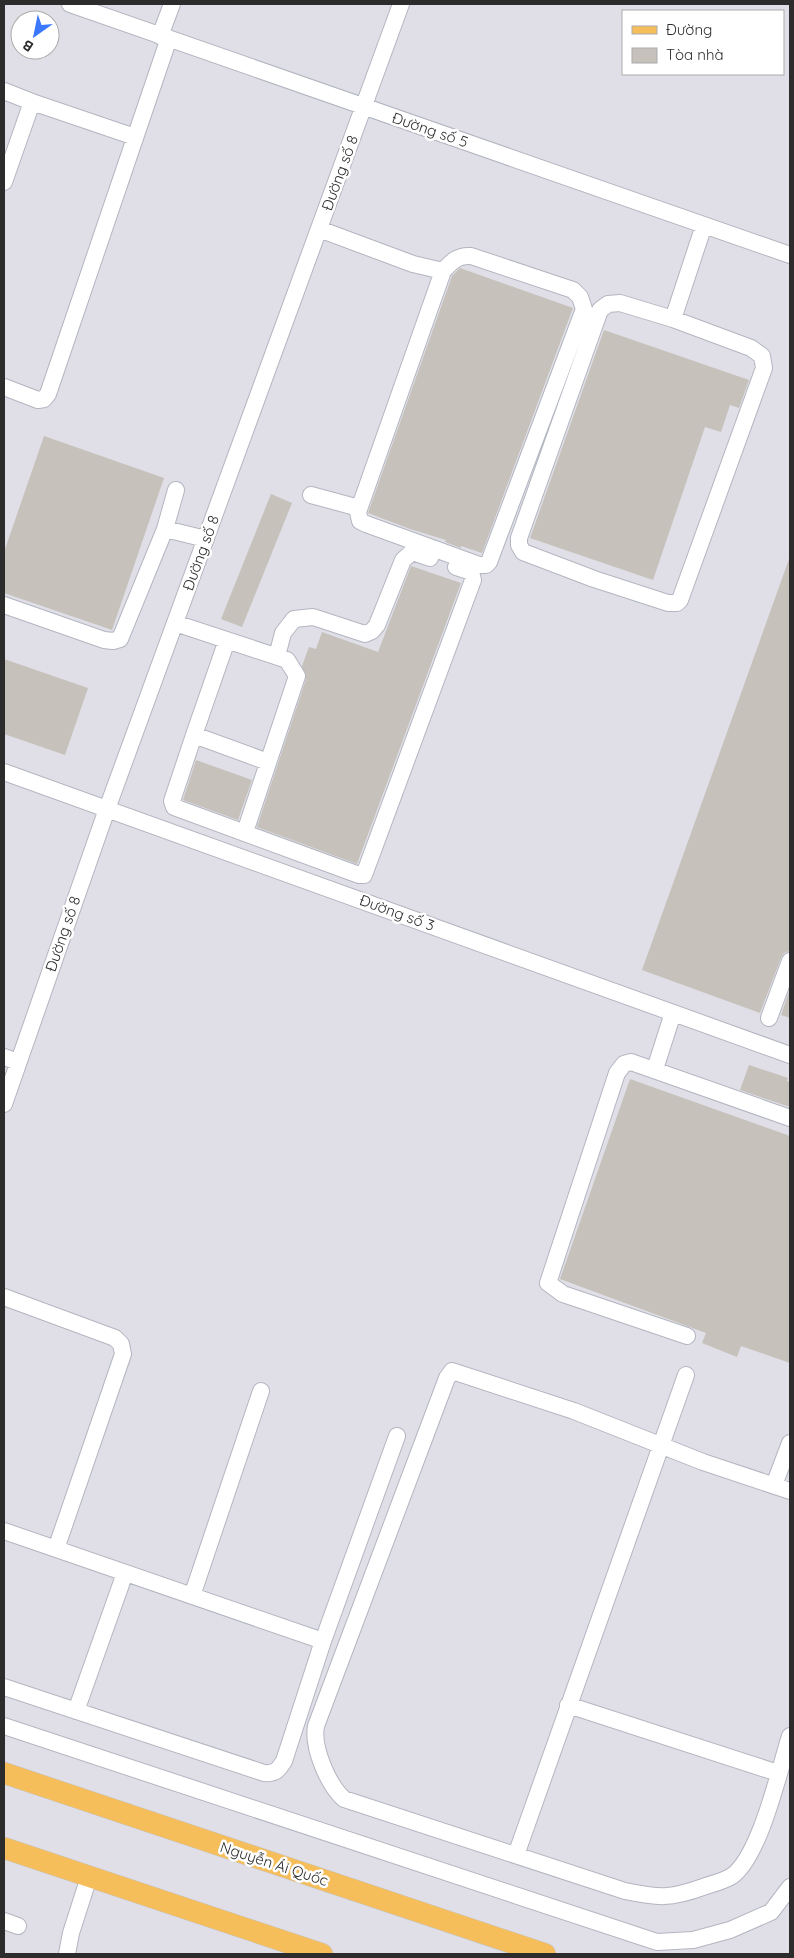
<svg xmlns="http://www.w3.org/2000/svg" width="794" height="1958" viewBox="0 0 794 1958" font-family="Quicksand,sans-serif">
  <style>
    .industrial { fill: #e0dfe7; fill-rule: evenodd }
    .building { fill: #c6c1ba }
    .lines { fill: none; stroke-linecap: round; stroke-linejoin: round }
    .minor-casing { stroke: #b2b6c0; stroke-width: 18 }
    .major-casing { stroke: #c4c4c4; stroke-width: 22 }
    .minor { stroke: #fff; stroke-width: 16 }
    .major { stroke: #f6be5b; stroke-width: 21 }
    .labels { text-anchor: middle; stroke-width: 5; stroke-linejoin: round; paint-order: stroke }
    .street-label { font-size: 15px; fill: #2c2c2c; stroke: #fff }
  </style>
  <rect width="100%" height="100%" fill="#eee5de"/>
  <!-- industrial -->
  <path class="industrial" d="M 4,4 L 790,4 L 790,1954 L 4,1954 ZM 623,11 L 783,11 L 783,74 L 623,74 ZM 20,20 L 50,20 L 50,50 L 20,50 Z"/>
  <!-- building -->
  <path class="building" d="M 460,268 L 573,308 L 482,553 L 461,546 L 461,548 L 445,542 L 446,540 L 410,529 L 368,513 L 452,276 Z
    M 604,330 L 749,380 L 739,408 L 730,405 L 721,432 L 705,427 L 653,580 L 530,538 Z
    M 44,436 L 164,478 L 112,630 L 4,593 L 4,552 Z
    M 271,494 L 292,503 L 242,627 L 221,619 Z
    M 789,559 L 790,951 L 784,953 L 781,958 L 760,1013 L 642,970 Z
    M 411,566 L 461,583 L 357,864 L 257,827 L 306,679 L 302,666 L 309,647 L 316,649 L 322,632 L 378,652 Z
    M 4,659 L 88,688 L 65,755 L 4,734 Z
    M 196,760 L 252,780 L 238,820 L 183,800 Z
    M 790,989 L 790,1018 L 781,1015 Z
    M 749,1065 L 788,1078 L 787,1081 L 790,1082 L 790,1107 L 740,1090 Z
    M 630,1079 L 790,1136 L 790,1363 L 741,1346 L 737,1357 L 702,1343 L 706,1333 L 560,1279 Z"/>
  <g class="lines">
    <!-- minor casing -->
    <g class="minor-casing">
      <path id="minor" d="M 70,4 L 790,255
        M 160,36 L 172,4
        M 4,91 L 32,102
        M 4,182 L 32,102 L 135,137
        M 319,229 L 413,264 L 443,271 C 452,261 458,255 471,256 L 573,290 L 580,297 L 584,309 L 489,562 L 486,565 L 479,565 L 366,524 L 360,521 L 358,512 L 443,271
        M 673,319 L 620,303 L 608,304 L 600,310 L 519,538 L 519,545 L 523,552 L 594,579 L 668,603 L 677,603 L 680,600 L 764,368 L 762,356 L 751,348 L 673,319 L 704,225
        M 4,387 L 38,400 L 44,399 L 48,394 L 169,38
        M 311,495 L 359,508
        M 165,529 L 206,539
        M 4,605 L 104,640 L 113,641 L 120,639 L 165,529 L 176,490
        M 175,623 L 287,660 L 297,676 L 245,832
        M 227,640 L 194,735 L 268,762
        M 277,656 L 283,633 L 294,619 L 313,617 L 365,634 L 372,631 L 377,625 L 403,560 L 412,552 L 430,558
        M 194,735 L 172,801 L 174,807 L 359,875 L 364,875 L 473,580 L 471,572 L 456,567
        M 4,772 L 790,1055
        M 769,1018 L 790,961
        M 4,1057 L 18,1062
        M 655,1069 L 673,1013
        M 4,1104 L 107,809 L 401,4
        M 4,1297 L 115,1338 L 121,1344 L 123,1354 L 56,1549
        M 687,1336 L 563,1294 L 548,1283 L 617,1073 L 624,1064 L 631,1062 L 790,1118
        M 774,1485 L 790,1443
        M 790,1491 L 703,1462 L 574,1411 L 452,1371 L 447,1378 L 316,1726 C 312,1747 328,1785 344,1799 L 625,1891 C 659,1898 670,1899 703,1887 C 712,1884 724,1881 732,1876 C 760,1856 779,1771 790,1736
        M 4,1531 L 323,1641
        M 192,1596 L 261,1391
        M 4,1687 L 264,1773 C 276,1774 278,1770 284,1761 L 323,1641 L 397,1436
        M 568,1705 L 778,1773
        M 76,1711 L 125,1573
        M 4,1726 L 657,1942 L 693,1940 L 730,1930 L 771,1912 L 790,1887
        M 516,1855 L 686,1375
        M 4,1921 L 18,1926
        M 67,1954 L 71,1933 L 89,1877"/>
    </g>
    <!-- major casing -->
    <g class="major-casing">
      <path id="major" d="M 4,1773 L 545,1954
        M 4,1848 L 322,1954"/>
    </g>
    <!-- minor -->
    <use href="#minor" class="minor"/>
    <!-- major -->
    <use href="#major" class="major"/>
  </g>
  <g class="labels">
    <!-- street labels -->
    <g class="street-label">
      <text transform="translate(430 130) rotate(19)" y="5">Đường số 5</text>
      <text transform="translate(340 173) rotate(-70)" y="5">Đường số 8</text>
      <text transform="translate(201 553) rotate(-70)" y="5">Đường số 8</text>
      <text transform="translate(397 913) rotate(20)" y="5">Đường số 3</text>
      <text transform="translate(63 934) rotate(-71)" y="5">Đường số 8</text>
      <text transform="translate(274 1864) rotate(18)" y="5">Nguyễn Ái Quốc</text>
    </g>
  </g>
  <!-- border -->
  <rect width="794" height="1958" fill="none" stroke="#2c2c2c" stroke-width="10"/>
  <!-- legend -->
  <rect x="622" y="10" width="162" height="65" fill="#ffffff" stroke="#ababab"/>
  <rect x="632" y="26" width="25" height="8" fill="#f6be5b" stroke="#ababab"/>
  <text x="666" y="35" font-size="15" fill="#2c2c2c">Đường</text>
  <rect x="632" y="48" width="25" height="15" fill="#c6c1ba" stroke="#ababab"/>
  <text x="666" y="60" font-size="15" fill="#2c2c2c">Tòa nhà</text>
  <!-- north arrow -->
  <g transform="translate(35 35) rotate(213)"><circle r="24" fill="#ffffff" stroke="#ababab"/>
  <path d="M0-4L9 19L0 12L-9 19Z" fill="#3b78ff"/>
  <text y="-8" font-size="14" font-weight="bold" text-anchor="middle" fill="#2c2c2c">B</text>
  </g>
</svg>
